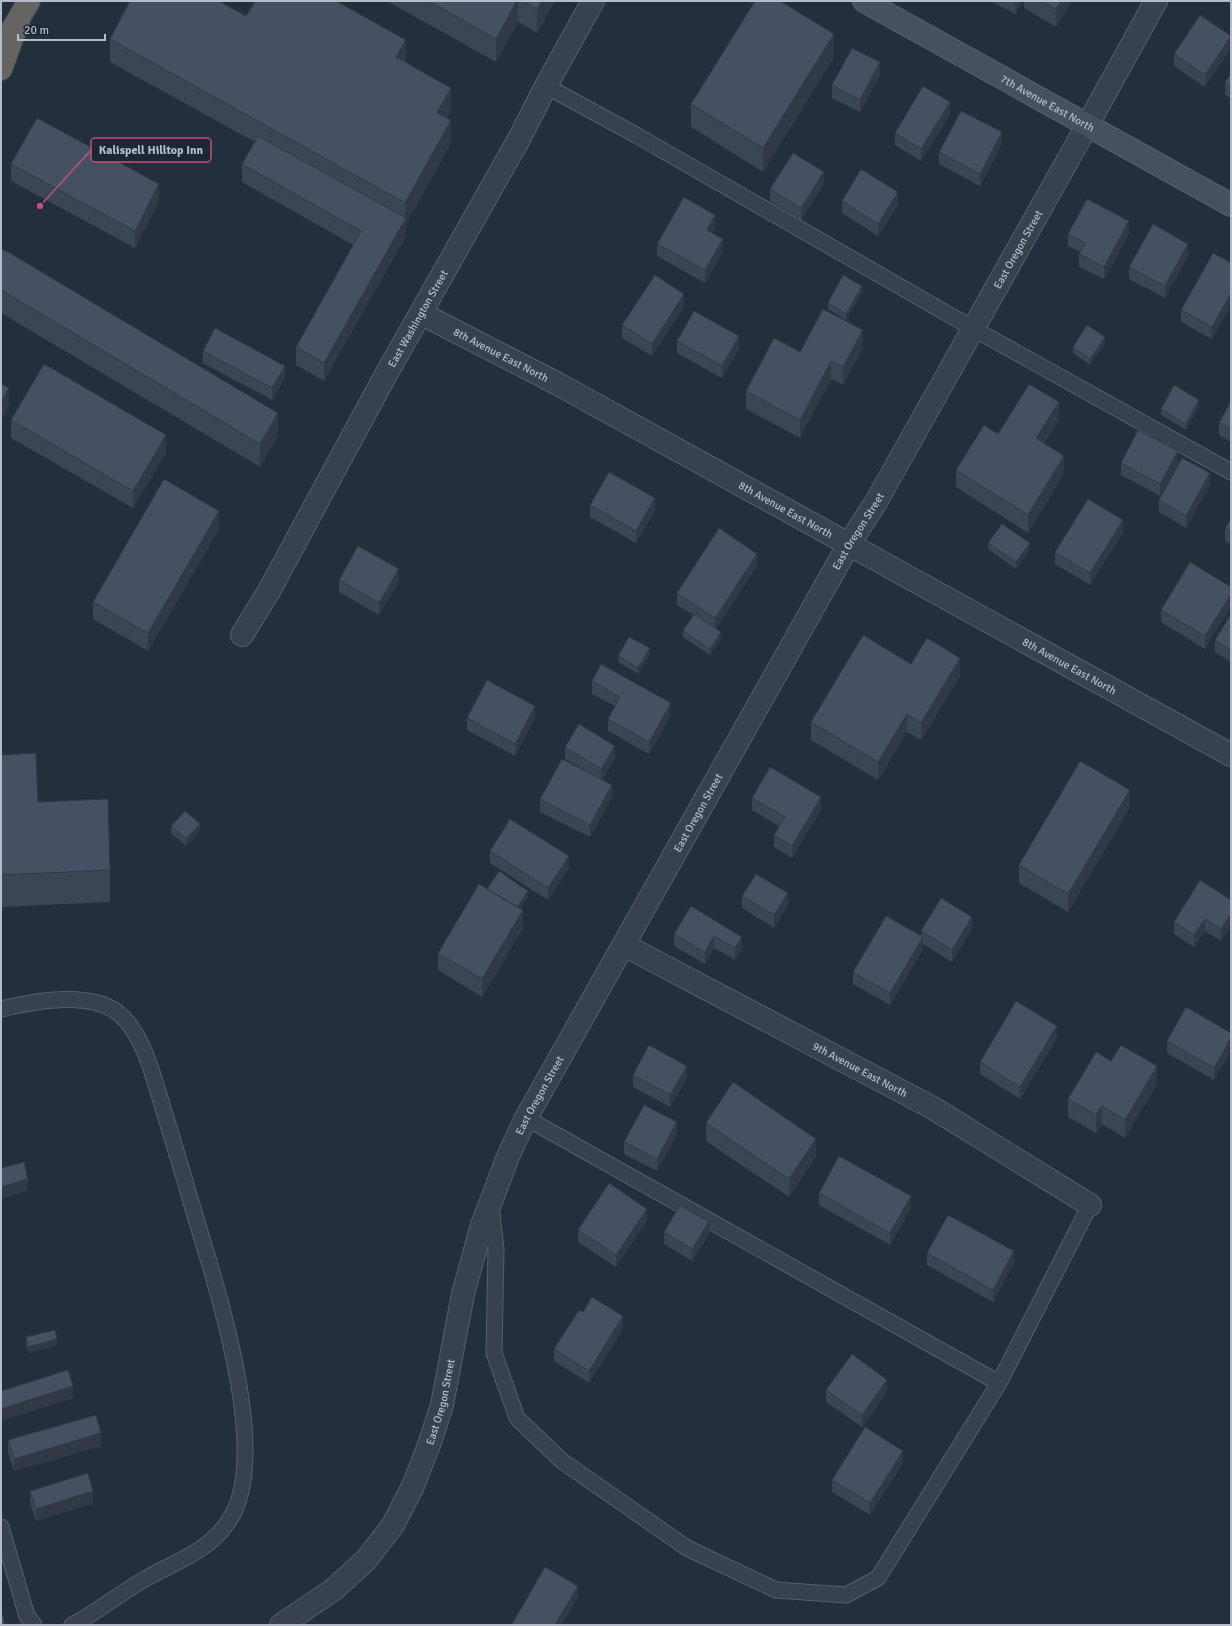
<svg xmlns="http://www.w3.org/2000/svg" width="1232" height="1626" viewBox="0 0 1232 1626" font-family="Signika,sans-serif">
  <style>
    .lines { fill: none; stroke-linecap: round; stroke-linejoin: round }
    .service-casing { stroke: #565f6c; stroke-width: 17 }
    .minor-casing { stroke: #565f6c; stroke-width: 24 }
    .tertiary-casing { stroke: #565f6c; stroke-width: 24 }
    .secondary-casing { stroke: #565f6c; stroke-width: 24 }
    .trunk-casing { stroke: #434c59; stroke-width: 24 }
    .service { stroke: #38414e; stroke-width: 15 }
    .minor { stroke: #38414e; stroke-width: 22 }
    .tertiary { stroke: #38414e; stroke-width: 22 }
    .secondary { stroke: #465061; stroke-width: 22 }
    .trunk { stroke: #656462; stroke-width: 22 }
    .wall { fill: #3b4654 }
    .shaded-wall { fill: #303945 }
    .building { fill: #455162; stroke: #303945 }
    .labels { text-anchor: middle; stroke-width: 4; stroke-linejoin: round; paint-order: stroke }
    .street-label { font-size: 11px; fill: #b4bcc9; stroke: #1d2633 }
    .leader { fill: none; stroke: #bd5182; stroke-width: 1.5 }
    .callout-dot { fill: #bd5182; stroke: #1d2633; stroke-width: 1.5 }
    .callout { fill: #1d2633; stroke: #bd5182; stroke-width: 1.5 }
    .callout-label { font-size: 12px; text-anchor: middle; font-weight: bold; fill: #b4bcc9 }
  </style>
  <rect width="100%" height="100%" fill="#242f3e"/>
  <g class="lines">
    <!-- service casing -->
    <g class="service-casing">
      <path id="service" d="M 546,86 L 636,135 L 974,329 L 1231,472
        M 1,1009 C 34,1001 88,991 117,1012 C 135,1026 144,1049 151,1069 C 166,1117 180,1164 194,1212 C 215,1283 274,1458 228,1522 C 208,1552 174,1562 145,1579 C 120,1593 98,1612 72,1625
        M 526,1118 L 999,1383
        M 491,1205 L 496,1249 L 494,1353 L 517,1418 L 562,1461 L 687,1548 L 776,1590 L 846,1595 L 878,1578 L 999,1383 L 1090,1205
        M 1,1527 L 27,1616 L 34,1625"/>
    </g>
    <!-- minor casing -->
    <g class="minor-casing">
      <g id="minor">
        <path id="s1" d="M 422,314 L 558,384 L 1231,755"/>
        <path id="s2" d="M 242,635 L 269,591 L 384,378 L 519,139 L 546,86 L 593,1"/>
        <path id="s3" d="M 624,945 L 933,1108 L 1090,1205"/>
        <path id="s4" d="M 281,1625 L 333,1590 L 366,1560 L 393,1525 L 413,1486 L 429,1445 L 442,1405 L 463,1294 L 482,1225 L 509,1154 L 526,1118 L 849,544 L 876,502 L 1088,124"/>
      </g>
    </g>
    <!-- tertiary casing -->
    <g class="tertiary-casing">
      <path id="tertiary" d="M 1088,124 L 1156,1"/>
    </g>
    <!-- secondary casing -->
    <g class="secondary-casing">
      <g id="secondary">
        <path id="s5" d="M 864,1 L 1231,205"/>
      </g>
    </g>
    <!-- trunk casing -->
    <g class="trunk-casing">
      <path id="trunk" d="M 12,30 L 29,1
        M 1,69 L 20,17"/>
    </g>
    <!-- service -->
    <use href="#service" class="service"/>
    <!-- minor -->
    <use href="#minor" class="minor"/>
    <!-- tertiary -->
    <use href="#tertiary" class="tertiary"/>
    <!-- secondary -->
    <use href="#secondary" class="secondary"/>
    <!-- trunk -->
    <use href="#trunk" class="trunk"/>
  </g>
  <!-- wall -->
  <path class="wall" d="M 387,1 L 555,1 L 537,33 L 518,22 L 496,62 Z
    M 991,1 L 1022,1 L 1015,14 Z
    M 1024,1 L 1072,1 L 1056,27 L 1024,8 Z
    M 246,16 L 406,63 L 451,111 L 447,118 L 451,143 L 406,224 L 406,236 L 324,381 L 296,365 L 296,347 L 353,245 L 242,182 L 242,164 L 255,142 L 110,62 L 110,39 Z
    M 1231,48 L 1205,87 L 1174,66 L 1174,54 Z
    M 834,57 L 763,172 L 691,127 L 691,104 Z
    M 1231,74 L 1231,99 L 1225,94 L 1225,82 Z
    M 880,75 L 860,112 L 832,98 L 832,85 Z
    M 950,114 L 921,161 L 895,145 L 895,133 Z
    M 1002,144 L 980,186 L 939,164 L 939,152 Z
    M 11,164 L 159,202 L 135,248 L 11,181 Z
    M 824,184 L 801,220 L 770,201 L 770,189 Z
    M 842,201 L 898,205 L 878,236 L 842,213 Z
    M 715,227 L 712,233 L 723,251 L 705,283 L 657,256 L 657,244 Z
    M 1129,233 L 1104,279 L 1079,267 L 1079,254 L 1080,252 L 1068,246 L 1068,234 Z
    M 1,252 L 278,436 L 260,467 L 1,313 Z
    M 1188,256 L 1165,298 L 1129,279 L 1129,267 Z
    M 1231,263 L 1231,305 L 1212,339 L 1181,322 L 1181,310 Z
    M 862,292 L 846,320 L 828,309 L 828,303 Z
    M 684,306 L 652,356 L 622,338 L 622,325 Z
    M 677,341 L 739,348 L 722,378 L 677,353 Z
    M 1105,343 L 1090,365 L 1073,353 L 1073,347 Z
    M 863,347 L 843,385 L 831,379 L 800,438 L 746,409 L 746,391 Z
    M 203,351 L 285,378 L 272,400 L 203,363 Z
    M 1231,401 L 1231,442 L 1219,435 L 1219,423 Z
    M 1199,406 L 1186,430 L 1161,415 L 1161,409 Z
    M 11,420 L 166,453 L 133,508 L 11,438 Z
    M 1059,420 L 1044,443 L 1064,474 L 1028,533 L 956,487 L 956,470 L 998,434 Z
    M 1121,463 L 1178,463 L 1160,496 L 1121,475 Z
    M 1210,485 L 1186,528 L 1159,512 L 1159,500 Z
    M 590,505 L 655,510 L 636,543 L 590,517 Z
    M 1231,519 L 1231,544 L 1225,541 L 1225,529 Z
    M 219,529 L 148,651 L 93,619 L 93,602 Z
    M 1123,532 L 1090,585 L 1055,564 L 1055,552 Z
    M 988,543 L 1030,550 L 1016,569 L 988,549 Z
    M 757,566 L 716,629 L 721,638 L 710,655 L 683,637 L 683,631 L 693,615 L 677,605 L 677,593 Z
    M 339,580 L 399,581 L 379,615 L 339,592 Z
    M 1231,587 L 1231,606 L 1205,649 L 1161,622 L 1161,610 Z
    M 1231,614 L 1231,662 L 1215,652 L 1215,640 Z
    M 650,654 L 638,674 L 618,662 L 618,656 Z
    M 911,664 L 960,676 L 921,740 L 907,732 L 878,780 L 811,740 L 811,722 Z
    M 592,681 L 671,715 L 649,754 L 608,731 L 608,719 L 615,706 L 592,694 Z
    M 467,718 L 535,718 L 515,756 L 467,730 Z
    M 565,747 L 615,758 L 602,780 L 612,797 L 590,837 L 540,812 L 540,799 L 588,772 L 565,759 Z
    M 1,755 L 38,802 L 110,870 L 110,902 L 1,907 Z
    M 752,798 L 821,809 L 792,858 L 774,847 L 774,835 L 779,826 L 752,810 Z
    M 1130,807 L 1068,912 L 1019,883 L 1019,865 Z
    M 171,826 L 200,830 L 186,846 L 171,833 Z
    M 490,851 L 569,868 L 548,900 L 490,863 Z
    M 487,889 L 528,897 L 520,908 L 523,928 L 482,997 L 438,970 L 438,953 Z
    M 742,896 L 788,905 L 774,928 L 742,908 Z
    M 1231,900 L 1221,941 L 1205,931 L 1194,947 L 1174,934 L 1174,922 Z
    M 691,906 L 742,949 L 735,960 L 714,948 L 705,964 L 674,946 L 674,934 Z
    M 972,929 L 952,962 L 923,944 L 923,949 L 890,1005 L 853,984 L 853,972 L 921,936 L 921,931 Z
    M 1231,1033 L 1231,1050 L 1214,1080 L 1167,1053 L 1167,1041 Z
    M 1057,1038 L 1020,1099 L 980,1074 L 980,1062 Z
    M 1111,1061 L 1157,1084 L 1125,1138 L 1102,1124 L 1096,1133 L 1068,1117 L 1068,1099 Z
    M 633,1075 L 687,1078 L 670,1107 L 633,1087 Z
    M 706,1123 L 816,1156 L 789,1197 L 706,1141 Z
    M 677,1134 L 657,1171 L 624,1154 L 624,1142 Z
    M 819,1193 L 911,1208 L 890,1245 L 819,1205 Z
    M 647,1221 L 616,1267 L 578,1242 L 578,1230 Z
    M 664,1232 L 709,1234 L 692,1261 L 664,1244 Z
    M 927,1253 L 1014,1263 L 993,1302 L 927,1265 Z
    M 583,1312 L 623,1329 L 589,1383 L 554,1361 L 554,1349 Z
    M 26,1337 L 57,1345 L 28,1353 L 26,1344 Z
    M 826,1390 L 887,1392 L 862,1427 L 826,1402 Z
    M 8,1440 L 101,1446 L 14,1471 L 8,1452 Z
    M 903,1463 L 870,1515 L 832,1492 L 832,1480 Z
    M 30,1491 L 93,1503 L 36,1521 L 30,1503 Z"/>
  <!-- shaded-wall -->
  <path class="shaded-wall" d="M 517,1 L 518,1 L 518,22 L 496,62 L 496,39 Z
    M 542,1 L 555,1 L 537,33 L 537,9 Z
    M 1015,1 L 1022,1 L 1015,14 Z
    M 1061,1 L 1072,1 L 1056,27 L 1056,9 Z
    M 834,34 L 834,57 L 763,172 L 763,148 Z
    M 1231,36 L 1231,48 L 1205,87 L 1205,75 Z
    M 406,40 L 406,63 L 396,57 Z
    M 880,62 L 880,75 L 860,112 L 860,100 Z
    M 451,88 L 451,111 L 437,136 L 437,113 Z
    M 950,102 L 950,114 L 921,161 L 921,149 Z
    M 451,120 L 451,143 L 406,224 L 406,236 L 324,381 L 324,363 L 405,219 L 405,203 Z
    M 1002,132 L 1002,144 L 980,186 L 980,174 Z
    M 824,172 L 824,184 L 801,220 L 801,208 Z
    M 159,184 L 159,202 L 135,248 L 135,231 Z
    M 898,192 L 898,205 L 878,236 L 878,224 Z
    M 715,215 L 715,227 L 707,243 L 707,230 Z
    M 1129,221 L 1129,233 L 1104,279 L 1104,267 Z
    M 723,239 L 723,251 L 705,283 L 705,270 Z
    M 1188,244 L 1188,256 L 1165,298 L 1165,286 Z
    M 862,286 L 862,292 L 846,320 L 846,314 Z
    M 1231,293 L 1231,305 L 1212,339 L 1212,327 Z
    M 684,294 L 684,306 L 652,356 L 652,344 Z
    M 863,330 L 863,347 L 843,385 L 843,367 Z
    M 739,336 L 739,348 L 722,378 L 722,366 Z
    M 1105,337 L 1105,343 L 1090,365 L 1090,359 Z
    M 831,361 L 831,379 L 800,438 L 800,420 Z
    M 285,366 L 285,378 L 272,400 L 272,388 Z
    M 9,388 L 9,406 L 1,419 L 1,402 Z
    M 1199,400 L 1199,406 L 1186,430 L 1186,424 Z
    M 1059,402 L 1059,420 L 1036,456 L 1036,438 Z
    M 278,413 L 278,436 L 260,467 L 260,444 Z
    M 166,435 L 166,453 L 133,508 L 133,491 Z
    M 1178,451 L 1178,463 L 1160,496 L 1160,484 Z
    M 1064,456 L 1064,474 L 1028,533 L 1028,515 Z
    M 1210,473 L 1210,485 L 1186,528 L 1186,516 Z
    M 655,498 L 655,510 L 636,543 L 636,531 Z
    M 219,511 L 219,529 L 148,651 L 148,633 Z
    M 1123,520 L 1123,532 L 1090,585 L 1090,573 Z
    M 1030,543 L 1030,550 L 1016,569 L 1016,562 Z
    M 757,554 L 757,566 L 715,630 L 715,618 Z
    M 399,569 L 399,581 L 379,615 L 379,603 Z
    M 1231,594 L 1231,606 L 1205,649 L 1205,636 Z
    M 721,632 L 721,638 L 710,655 L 710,649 Z
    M 650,648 L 650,654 L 638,674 L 638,668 Z
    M 960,658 L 960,676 L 921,740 L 921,723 Z
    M 671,703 L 671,715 L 649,754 L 649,742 Z
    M 535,706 L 535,718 L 515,756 L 515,744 Z
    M 907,714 L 907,732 L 878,780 L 878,762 Z
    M 615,746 L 615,758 L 601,781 L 601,769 Z
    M 612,785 L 612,797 L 590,837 L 590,825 Z
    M 1130,790 L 1130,807 L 1068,912 L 1068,894 Z
    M 821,797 L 821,809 L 792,858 L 792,846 Z
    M 200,824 L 200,830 L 186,846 L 186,839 Z
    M 569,856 L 569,868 L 548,900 L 548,888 Z
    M 528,891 L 528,897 L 514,917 L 514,911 Z
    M 788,893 L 788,905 L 774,928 L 774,915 Z
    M 523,910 L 523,928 L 482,997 L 482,979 Z
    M 1231,914 L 1231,926 L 1221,941 L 1221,929 Z
    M 972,917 L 972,929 L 952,962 L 952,950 Z
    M 1205,919 L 1205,931 L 1194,947 L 1194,935 Z
    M 714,936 L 714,948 L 705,964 L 705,952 Z
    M 742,937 L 742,949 L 735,960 L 735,948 Z
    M 923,937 L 923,949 L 890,1005 L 890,993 Z
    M 1057,1026 L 1057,1038 L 1020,1099 L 1020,1087 Z
    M 1231,1038 L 1231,1050 L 1214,1080 L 1214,1068 Z
    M 687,1066 L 687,1078 L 670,1107 L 670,1095 Z
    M 1157,1066 L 1157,1084 L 1125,1138 L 1125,1120 Z
    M 1102,1106 L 1102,1124 L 1096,1133 L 1096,1115 Z
    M 677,1122 L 677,1134 L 657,1171 L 657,1159 Z
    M 816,1139 L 816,1156 L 789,1197 L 789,1179 Z
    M 28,1179 L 28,1191 L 1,1199 L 1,1187 Z
    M 911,1196 L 911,1208 L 890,1245 L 890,1233 Z
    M 647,1209 L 647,1221 L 616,1267 L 616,1255 Z
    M 709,1222 L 709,1234 L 692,1261 L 692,1249 Z
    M 1014,1251 L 1014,1263 L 993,1302 L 993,1290 Z
    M 623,1316 L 623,1329 L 589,1383 L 589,1371 Z
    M 57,1339 L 57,1345 L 28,1353 L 28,1347 Z
    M 887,1380 L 887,1392 L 862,1427 L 862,1415 Z
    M 73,1386 L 73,1398 L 1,1421 L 1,1409 Z
    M 101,1433 L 101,1446 L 14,1471 L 14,1459 Z
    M 903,1451 L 903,1463 L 870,1515 L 870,1503 Z
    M 93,1491 L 93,1503 L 36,1521 L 36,1509 Z
    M 578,1586 L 578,1598 L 562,1625 L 555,1625 Z"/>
  <!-- building -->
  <path class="building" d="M 130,1 L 219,1 L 246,16 L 255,1 L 336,1 L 406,40 L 396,57 L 451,88 L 437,113 L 451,120 L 405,203 L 110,39 Z
    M 428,1 L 517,1 L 496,39 Z
    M 522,1 L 542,1 L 537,9 Z
    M 755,1 L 780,1 L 834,34 L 763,148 L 691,104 Z
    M 1042,1 L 1061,1 L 1056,9 Z
    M 1200,15 L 1231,36 L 1205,75 L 1174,54 Z
    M 852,48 L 880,62 L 860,100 L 832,85 Z
    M 1231,74 L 1231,87 L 1225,82 Z
    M 923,86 L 950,102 L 921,149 L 895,133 Z
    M 961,111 L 1002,132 L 980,174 L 939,152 Z
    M 37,118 L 159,184 L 135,231 L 11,164 Z
    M 258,136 L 406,218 L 324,363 L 296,347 L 361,231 L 242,164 Z
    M 793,153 L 824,172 L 801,208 L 770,189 Z
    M 861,169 L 898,192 L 878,224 L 842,201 Z
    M 684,197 L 715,215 L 707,230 L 723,239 L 705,270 L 657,244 Z
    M 1087,199 L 1129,221 L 1104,267 L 1079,254 L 1085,243 L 1068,234 Z
    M 1153,224 L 1188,244 L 1165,286 L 1129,267 Z
    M 3,249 L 278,413 L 260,444 L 1,290 L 1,252 Z
    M 1213,253 L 1231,263 L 1231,293 L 1212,327 L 1181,310 Z
    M 655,275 L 684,294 L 652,344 L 622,325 Z
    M 843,275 L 862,286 L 846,314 L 828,303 Z
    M 823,309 L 863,330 L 843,367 L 831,361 L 800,420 L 746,391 L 774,338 L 800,352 Z
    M 694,311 L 739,336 L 722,366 L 677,341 Z
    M 1087,325 L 1105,337 L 1090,359 L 1073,347 Z
    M 215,328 L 285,366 L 272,388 L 203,351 Z
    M 44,364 L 166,435 L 133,491 L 11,420 Z
    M 1,384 L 9,388 L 1,402 Z
    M 1029,384 L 1059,402 L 1036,438 L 1064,456 L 1028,515 L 956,470 L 984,425 L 998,434 Z
    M 1174,385 L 1199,400 L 1186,424 L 1161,409 Z
    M 1231,401 L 1231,429 L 1219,423 Z
    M 1138,430 L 1178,451 L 1160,484 L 1121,463 Z
    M 1182,458 L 1210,473 L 1186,516 L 1159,500 Z
    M 609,472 L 655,498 L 636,531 L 590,505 Z
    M 164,479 L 219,511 L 148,633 L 93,602 Z
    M 1088,499 L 1123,520 L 1090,573 L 1055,552 Z
    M 1231,519 L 1231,532 L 1225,529 Z
    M 1002,524 L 1030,543 L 1016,562 L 988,543 Z
    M 719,528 L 757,554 L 715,618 L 677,593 Z
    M 358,546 L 399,569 L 379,603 L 339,580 Z
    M 1190,562 L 1231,587 L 1231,594 L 1205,636 L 1161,610 Z
    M 694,614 L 721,632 L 710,649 L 683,631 Z
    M 1231,614 L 1231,650 L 1215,640 Z
    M 863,635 L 911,664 L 927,638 L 960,658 L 921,723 L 907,714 L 878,762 L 811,722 Z
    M 629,637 L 650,648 L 638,668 L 618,656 Z
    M 601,664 L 671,703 L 649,742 L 608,719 L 620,697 L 592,681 Z
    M 487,680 L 535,706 L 515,744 L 467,718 Z
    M 579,724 L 615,746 L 601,769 L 565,747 Z
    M 36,753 L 38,802 L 108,799 L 110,870 L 1,875 L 1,755 Z
    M 562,759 L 612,785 L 590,825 L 540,799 Z
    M 1080,761 L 1130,790 L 1068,894 L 1019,865 Z
    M 770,767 L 821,797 L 792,846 L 774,835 L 785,817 L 752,798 Z
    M 185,811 L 200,824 L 186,839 L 171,826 Z
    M 510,819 L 569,856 L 548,888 L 490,851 Z
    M 499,871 L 528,891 L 517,907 L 487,889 Z
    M 756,874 L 788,893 L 774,915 L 742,896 Z
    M 1200,880 L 1231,900 L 1231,914 L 1221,929 L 1205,919 L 1194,935 L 1174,922 Z
    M 479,884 L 523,910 L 482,979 L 438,953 Z
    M 941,898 L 972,917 L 952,950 L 921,931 Z
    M 691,906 L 742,937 L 735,948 L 714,936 L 705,952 L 674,934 Z
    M 886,916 L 923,937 L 890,993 L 853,972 Z
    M 1016,1001 L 1057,1026 L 1020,1087 L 980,1062 Z
    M 1186,1007 L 1231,1033 L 1231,1038 L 1214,1068 L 1167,1041 Z
    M 649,1045 L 687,1066 L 670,1095 L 633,1075 Z
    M 1121,1045 L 1157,1066 L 1125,1120 L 1102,1106 L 1096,1115 L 1068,1099 L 1096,1052 L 1111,1061 Z
    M 733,1082 L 816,1139 L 789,1179 L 706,1123 Z
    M 644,1105 L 677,1122 L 657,1159 L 624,1142 Z
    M 839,1156 L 911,1196 L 890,1233 L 819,1193 Z
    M 24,1162 L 28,1179 L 1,1187 L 1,1168 Z
    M 609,1183 L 647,1209 L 616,1255 L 578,1230 Z
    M 680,1205 L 709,1222 L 692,1249 L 664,1232 Z
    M 948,1215 L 1014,1251 L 993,1290 L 927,1253 Z
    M 592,1297 L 623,1316 L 589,1371 L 554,1349 L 579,1310 L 583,1312 Z
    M 55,1330 L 57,1339 L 28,1347 L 26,1337 Z
    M 852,1354 L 887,1380 L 862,1415 L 826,1390 Z
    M 68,1370 L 73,1386 L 1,1409 L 1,1391 Z
    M 96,1415 L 101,1433 L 14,1459 L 8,1440 Z
    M 865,1427 L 903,1451 L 870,1503 L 832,1480 Z
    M 88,1473 L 93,1491 L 36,1509 L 30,1491 Z
    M 545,1567 L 578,1586 L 555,1625 L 513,1625 L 512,1624 Z
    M 1,1613 L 2,1613 L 5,1625 L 1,1625 Z"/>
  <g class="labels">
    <!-- street labels -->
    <g class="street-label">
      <text dy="4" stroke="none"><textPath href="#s5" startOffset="210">7th Avenue East North</textPath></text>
      <text dy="4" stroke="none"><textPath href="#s4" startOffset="1580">East Oregon Street</textPath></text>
      <text dy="4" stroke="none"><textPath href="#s2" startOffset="362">East Washington Street</textPath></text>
      <text dy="4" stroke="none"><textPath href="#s1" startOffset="89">8th Avenue East North</textPath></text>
      <text dy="4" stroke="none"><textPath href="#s1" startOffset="413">8th Avenue East North</textPath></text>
      <text dy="4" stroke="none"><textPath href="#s4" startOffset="1256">East Oregon Street</textPath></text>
      <text dy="4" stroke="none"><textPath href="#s1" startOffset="737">8th Avenue East North</textPath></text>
      <text dy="4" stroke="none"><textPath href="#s4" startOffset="932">East Oregon Street</textPath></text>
      <text dy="4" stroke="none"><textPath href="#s3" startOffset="267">9th Avenue East North</textPath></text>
      <text dy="4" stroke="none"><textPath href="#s4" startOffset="608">East Oregon Street</textPath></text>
      <text dy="4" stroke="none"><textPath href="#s4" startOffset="284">East Oregon Street</textPath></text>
    </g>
  </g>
  <!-- callouts -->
  <path class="leader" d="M40 206L91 150"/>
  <circle class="callout-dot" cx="40" cy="206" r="4"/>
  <rect class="callout" x="91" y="138" width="120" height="24" rx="4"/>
  <g class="callout-label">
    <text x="151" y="154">Kalispell Hilltop Inn</text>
  </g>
  <!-- border -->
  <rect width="1232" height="1626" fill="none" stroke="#b4bcc9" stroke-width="4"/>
  <!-- scale -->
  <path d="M18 34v6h87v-6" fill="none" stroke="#b4bcc9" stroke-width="2"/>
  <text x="24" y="34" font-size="12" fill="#b4bcc9" stroke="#1d2633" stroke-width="3" paint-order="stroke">20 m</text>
</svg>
